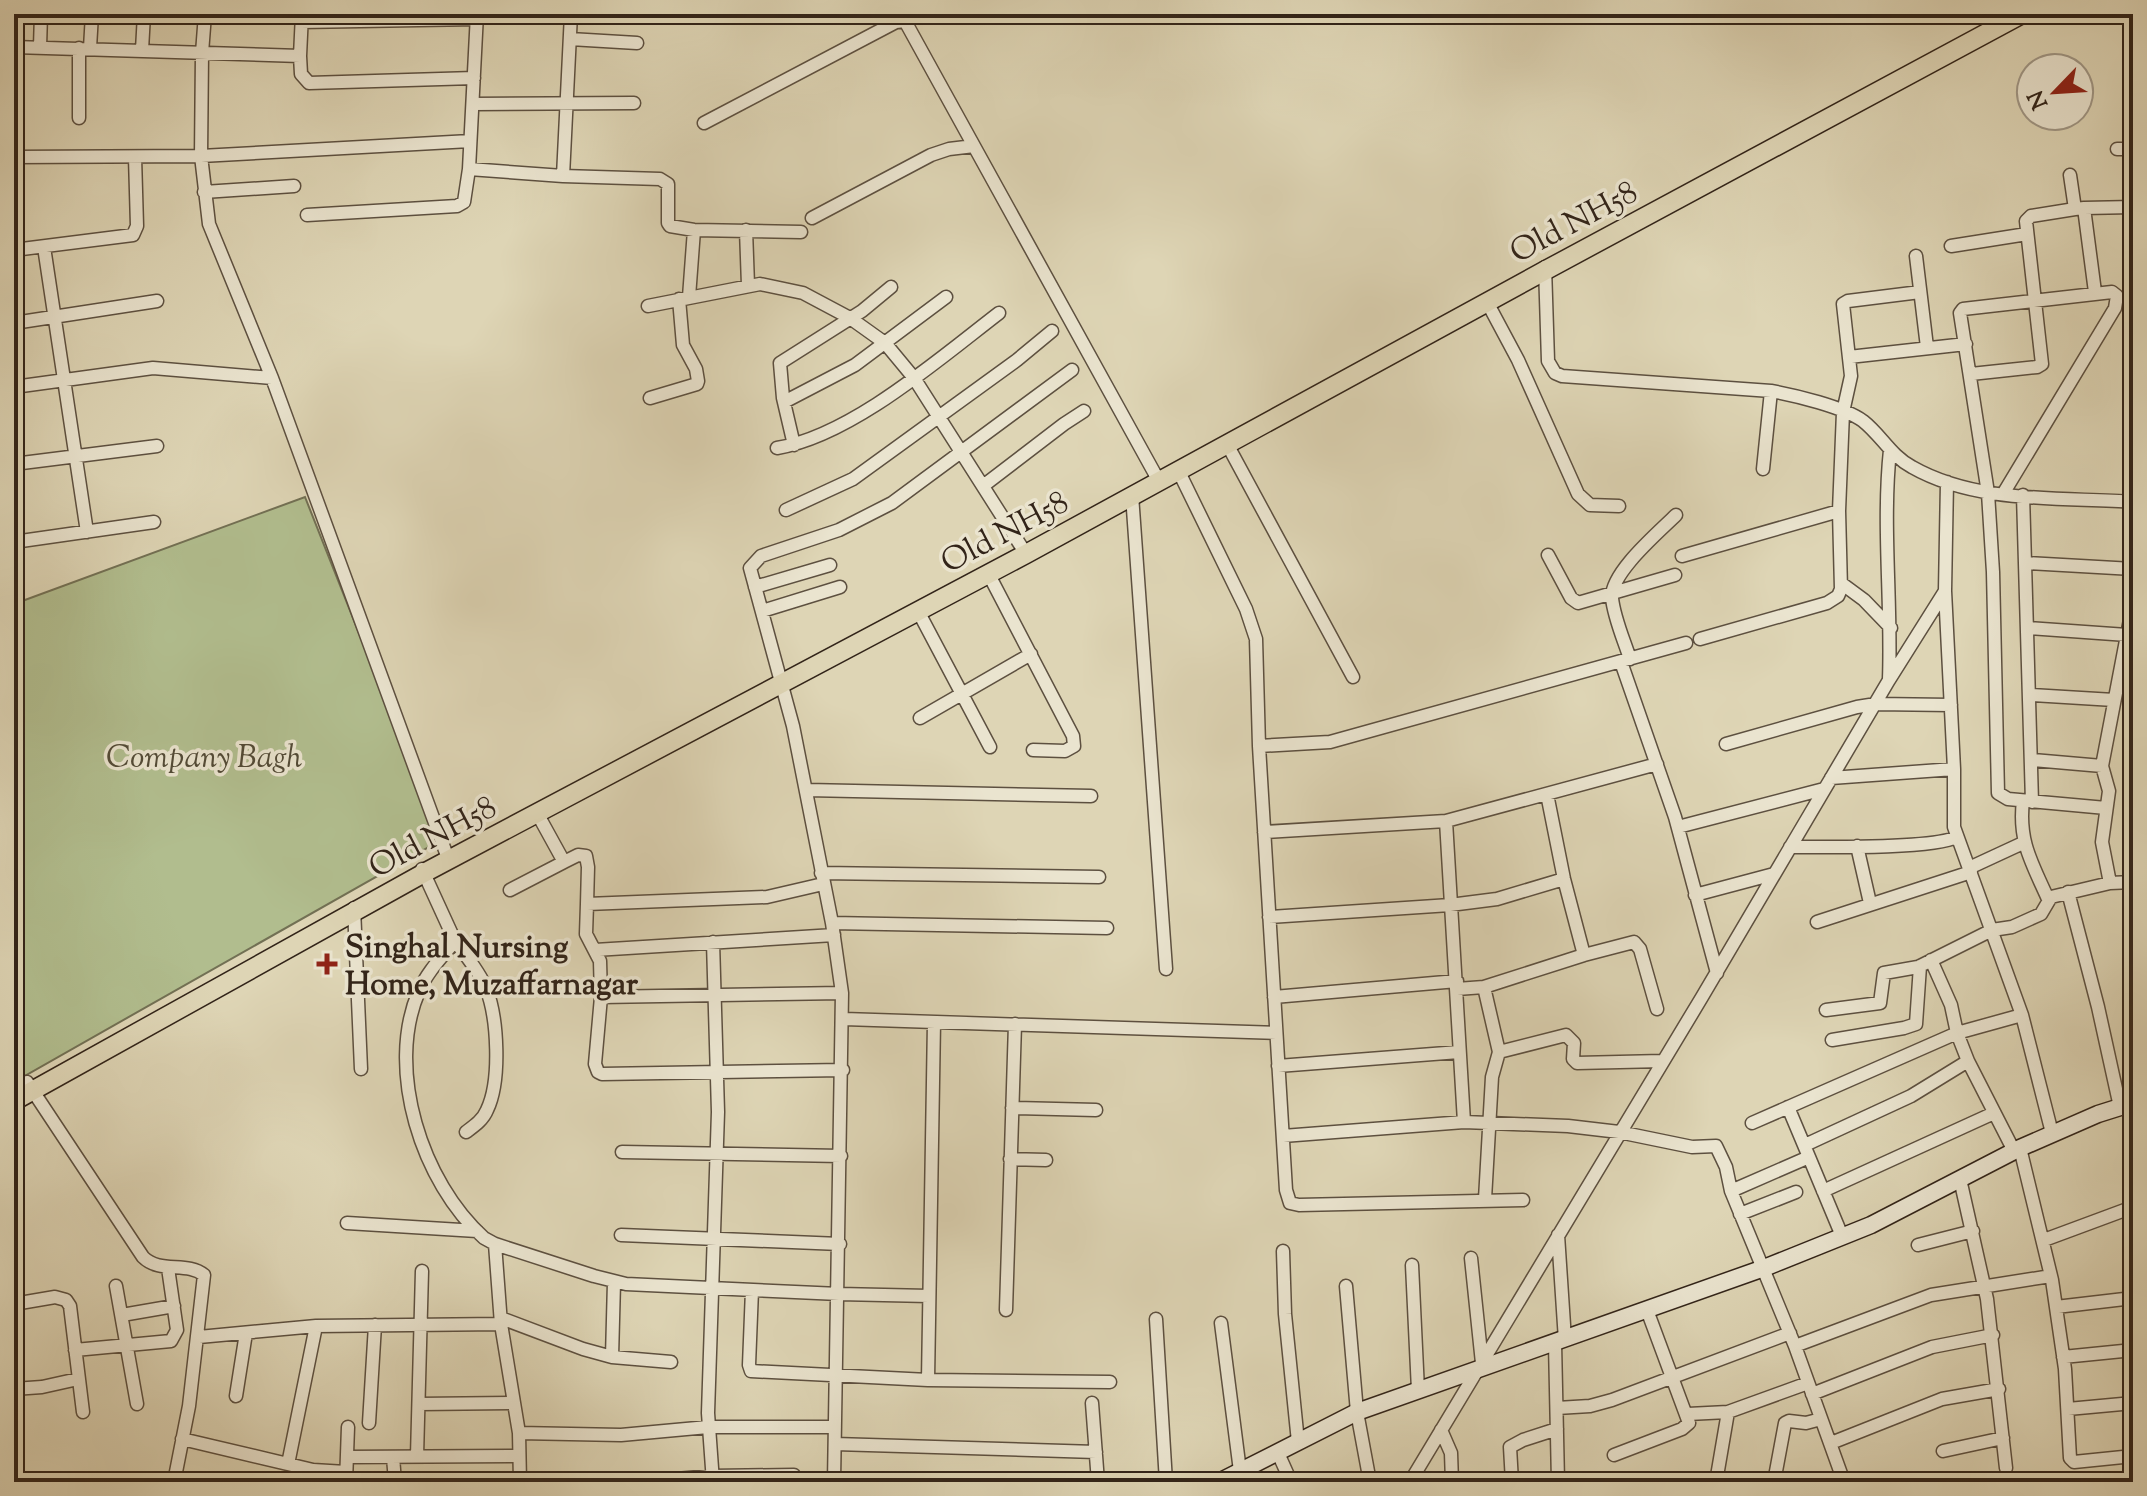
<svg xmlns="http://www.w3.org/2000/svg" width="2147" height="1496" viewBox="0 0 2147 1496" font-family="'Sorts Mill Goudy',serif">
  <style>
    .green { fill: #b1bd8e; stroke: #727054; stroke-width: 2 }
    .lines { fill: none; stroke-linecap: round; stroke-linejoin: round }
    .street-casing { stroke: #5d5040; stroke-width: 15 }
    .secondary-casing { stroke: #322419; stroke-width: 19 }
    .primary-casing { stroke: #322419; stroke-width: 21 }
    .street { stroke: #eae4cf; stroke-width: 12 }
    .secondary { stroke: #eae4cf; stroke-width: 16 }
    .primary { stroke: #ded5b5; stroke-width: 18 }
    .poi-dot { fill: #8f2418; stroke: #eae4cf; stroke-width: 3 }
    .labels { text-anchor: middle; stroke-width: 7; stroke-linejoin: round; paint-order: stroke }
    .street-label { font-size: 32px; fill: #322419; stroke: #eae4cf }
    .park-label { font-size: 32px; font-style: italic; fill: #524a36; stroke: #eae4cf }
    .poi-label { font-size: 32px; font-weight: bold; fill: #322419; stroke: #eae4cf; text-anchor: start }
  </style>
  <rect width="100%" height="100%" fill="#ded5b5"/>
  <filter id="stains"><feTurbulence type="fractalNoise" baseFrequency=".0025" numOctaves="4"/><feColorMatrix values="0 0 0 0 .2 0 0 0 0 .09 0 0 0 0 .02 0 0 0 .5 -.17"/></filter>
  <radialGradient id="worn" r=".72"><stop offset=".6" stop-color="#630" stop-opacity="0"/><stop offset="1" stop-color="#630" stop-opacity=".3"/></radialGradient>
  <!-- green -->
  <path class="green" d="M 305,497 L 441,840 L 14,1082 L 14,604 Z"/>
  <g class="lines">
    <!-- street casing -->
    <g class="street-casing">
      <path id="street" d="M 205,14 L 202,53 L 201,156 L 209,224 L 272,378 L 446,853
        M 301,22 L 477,19
        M 570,39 L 637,43
        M 14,47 L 300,56 L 302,14
        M 40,47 L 41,14
        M 90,48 L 92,14
        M 142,50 L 144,14
        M 300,56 L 301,74 L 309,83 L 474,78
        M 473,104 L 634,103
        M 79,118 L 79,48
        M 704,123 L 896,22 L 905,21 L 1155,474
        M 2117,149 L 2133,149
        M 14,157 L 201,156 L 470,141
        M 469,169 L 563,176 L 660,179 L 668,184 L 668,223 L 670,226 L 694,230 L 801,232
        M 563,176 L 571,14
        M 204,192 L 294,186
        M 2084,208 L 2133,207
        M 2075,209 L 2084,208 L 2095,292
        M 307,215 L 457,206 L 464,202 L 469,169 L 477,14
        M 812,218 L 931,155 L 949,149 L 974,146
        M 746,230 L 748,285
        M 1951,246 L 2027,234
        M 44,247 L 87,532
        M 14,250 L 133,235 L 137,226 L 135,157
        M 1916,256 L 1927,347
        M 1545,267 L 1548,361 L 1555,373 L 1562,376 L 1771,391 C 1794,395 1844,407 1863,421 C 1881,435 1891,456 1912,467 C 1977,504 2060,497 2133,502
        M 689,297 L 694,230
        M 1487,302 L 1518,360 L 1578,494 L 1590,505 L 1619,506
        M 648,306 L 760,284 L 803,293 L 850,318 L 885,343 L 914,378 L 1026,554
        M 14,323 L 157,301
        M 1849,357 L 1966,344
        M 1971,374 L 2037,367 L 2042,364 L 2026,221 L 2031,216 L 2075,209 L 2070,175
        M 14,387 L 153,368 L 272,378
        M 650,398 L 697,384 L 698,381 L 696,369 L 683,345 L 679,299
        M 784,402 L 855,365 L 946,297
        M 1227,444 L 1353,677
        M 794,445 L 783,398 L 780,363 L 862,311 L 891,287
        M 777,448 C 851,436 939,359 999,313
        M 14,464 L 157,446
        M 1763,469 L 1771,391
        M 1178,470 L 1246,609 L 1256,639 L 1259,746 L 1286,1190 L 1290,1203 L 1299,1205 L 1523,1200
        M 1947,482 L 1945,591 L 1954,769 L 1954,827 L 2022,1015 L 2052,1133
        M 983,486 L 1064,424 L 1084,411
        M 2003,494 L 2115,308 L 2117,296 L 2112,292 L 1963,309 L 1960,313 L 1988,493 L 1993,572 L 1998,793 L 2008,799 L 2106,808
        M 1132,495 L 1166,969
        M 2023,495 L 2032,802
        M 786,510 L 853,479 L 1017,360 L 1052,331
        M 14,542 L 154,522
        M 1548,555 L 1571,598 L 1578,603 L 1675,575
        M 1682,556 L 1839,511
        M 2026,563 L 2133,569
        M 988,573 L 1073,736 L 1074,746 L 1065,751 L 1033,750
        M 1841,583 L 1864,600 L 1891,628
        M 755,587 L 830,565
        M 762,611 L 840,587
        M 918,611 L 990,747
        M 2029,628 L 2127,635
        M 1700,639 L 1827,603 L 1838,596 L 1841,589 L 1839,511 L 1843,412 L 1851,376 L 1843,304 L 1848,301 L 1920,292
        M 1630,659 C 1624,640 1614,618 1612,598 C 1610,573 1659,532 1676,515
        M 1621,662 L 1675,817 L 1717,973
        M 1889,679 C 1892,603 1882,526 1890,450
        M 2031,695 L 2114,700
        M 920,718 L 1031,654
        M 1726,744 L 1857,707 L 1876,704 L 1951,705
        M 1259,746 L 1330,742 L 1686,643
        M 2033,760 L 2102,766
        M 1831,778 L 1954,769
        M 807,790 L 1091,796
        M 1547,794 L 1564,879 L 1584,955
        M 2023,801 C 2018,841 2032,863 2048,899
        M 537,813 L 564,862 L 578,855 L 586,856 L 588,867 L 587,904 L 767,897 L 823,884
        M 1446,821 L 1464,1122
        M 1678,827 L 1824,789
        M 1264,832 L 1446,821 L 1657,764
        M 1857,846 L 1870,903
        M 1790,847 C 1821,847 1935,849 1956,837
        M 1969,868 L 2023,843
        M 422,869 L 455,941 C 442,957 427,972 419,991 C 385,1069 422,1183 484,1238 L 495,1244 L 594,1276 L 626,1284 L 839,1294 L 929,1296
        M 821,873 L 1099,877
        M 2110,883 L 2102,842 L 2109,791 L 2102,766 L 2133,604
        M 510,890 L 564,862
        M 2068,892 L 2098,1007 L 2120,1107
        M 1695,895 L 1774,874
        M 587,904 L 586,934 L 600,961 L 601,997 L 842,993
        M 354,908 L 361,1069
        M 1269,917 L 1450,905 L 1497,899 L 1564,879
        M 1817,922 L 1971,872
        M 832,923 L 1107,928
        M 455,941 C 466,956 479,971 486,988 C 498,1018 501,1081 487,1110 C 483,1120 474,1126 466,1132
        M 595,950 L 834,935
        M 1931,960 L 1951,1005 L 1957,1033 L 1968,1061 L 2014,1151
        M 1484,987 L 1499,1052 L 1492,1077 L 1485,1199
        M 1457,989 L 1484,987 L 1584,955 L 1634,942 L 1640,949 L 1657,1009
        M 601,997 L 595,1064 L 598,1072 L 602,1074 L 843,1070
        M 1274,997 L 1457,981
        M 1826,1010 L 1880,1003 L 1884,973 L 1918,967 L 1992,930 L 2012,927 L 2041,914 L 2051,897 L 2110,883 L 2133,882
        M 844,1019 L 1276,1033
        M 1832,1040 L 1904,1028 L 1916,1024 L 1920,966
        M 1499,1052 L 1566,1035 L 1574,1043 L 1573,1059 L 1577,1063 L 1662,1061
        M 1278,1066 L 1459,1052
        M 27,1082 L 143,1257 C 160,1274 187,1261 204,1275 L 189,1406 L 174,1482
        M 1012,1108 L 1096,1110
        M 1752,1123 L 1957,1033 L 2022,1015
        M 1283,1136 L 1464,1122 L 1568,1126 L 1619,1132 L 1692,1147 L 1716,1146 L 1726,1167 L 1731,1191 L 1795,1346 L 1844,1482
        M 1805,1145 L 1911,1096 L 1968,1061
        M 2020,1148 L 2052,1280 L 2065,1369 L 2070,1458 L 2074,1462 L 2133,1456
        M 622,1152 L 841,1156
        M 1809,1157 L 1842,1236
        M 1010,1159 L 1046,1160
        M 1960,1179 L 1987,1299 L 2006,1468
        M 1731,1191 L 1809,1157 L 1788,1107
        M 1823,1191 L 1994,1113
        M 1740,1214 L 1796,1192
        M 347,1223 L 477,1231
        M 621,1235 L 840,1244
        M 1558,1235 L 1565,1340
        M 2044,1240 L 2133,1207
        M 495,1244 L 501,1324 L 519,1433 L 520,1482
        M 1918,1245 L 1973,1231
        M 1283,1251 L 1285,1314 L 1298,1442
        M 1471,1258 L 1482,1363
        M 1412,1265 L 1418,1390
        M 116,1286 L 137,1404
        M 1346,1286 L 1357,1412 L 1370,1482
        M 752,1290 L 749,1365 L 751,1371 L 928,1380 L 1110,1382
        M 14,1304 L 55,1297 L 66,1300 L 70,1306 L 83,1412
        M 2056,1307 L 2133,1298
        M 1006,1310 L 1015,1024
        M 122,1315 L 174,1306
        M 501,1318 L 583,1349 L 612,1357 L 614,1282
        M 1156,1319 L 1166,1482
        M 1221,1323 L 1240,1471
        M 199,1337 L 316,1326 L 501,1324
        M 1555,1343 L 1558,1482
        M 1795,1346 L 1931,1295 L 2051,1276
        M 75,1350 L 171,1341 L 177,1330 L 168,1268
        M 612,1357 L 671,1362
        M 2063,1357 L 2133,1350
        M 928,1380 L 934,1022
        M 14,1389 L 42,1387 L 78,1379
        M 1812,1394 L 1932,1347 L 1993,1335
        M 236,1396 L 246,1333
        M 1092,1403 L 1098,1482
        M 419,1404 L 514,1403
        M 1557,1408 L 1590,1406 L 1612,1400 L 1790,1333
        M 2068,1409 L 2133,1403
        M 1688,1414 L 1728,1412 L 1808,1383
        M 369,1423 L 375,1325
        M 1441,1430 L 1451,1453 L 1452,1482
        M 519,1433 L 621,1435 L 708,1427 L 835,1427
        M 182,1439 L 313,1470 L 346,1472
        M 1831,1443 L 1942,1399 L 1999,1389
        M 835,1444 L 1096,1452
        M 1943,1451 L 2003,1438
        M 1278,1453 L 1291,1482
        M 1614,1455 L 1682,1429 L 1689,1423 L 1647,1310
        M 417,1456 L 422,1271
        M 347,1457 L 519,1456
        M 393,1457 L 395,1482
        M 288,1464 L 316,1326
        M 346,1482 L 348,1427
        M 640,1482 L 712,1476 L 794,1475
        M 713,1482 L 708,1413 L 718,1112 L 713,942
        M 834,1482 L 842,993 L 832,923 L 793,726 L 750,568 L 761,556 L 839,530 L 892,503 L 1072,370
        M 1410,1482 L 1702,997 L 1889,680 L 1945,591
        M 1512,1482 L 1510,1447 L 1523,1440 L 1557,1429
        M 1716,1482 L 1728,1412
        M 1774,1482 L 1785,1423 L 1789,1421 L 1806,1423 L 1821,1419"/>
    </g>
    <!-- secondary casing -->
    <g class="secondary-casing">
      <path id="secondary" d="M 1219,1482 L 1357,1412 L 1764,1268 L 1871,1225 L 2020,1148 L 2098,1114 L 2133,1103"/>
    </g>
    <!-- primary casing -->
    <g class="primary-casing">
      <path id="primary" d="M 14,1101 L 424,873 L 1026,554 L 1546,270 L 2022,14"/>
    </g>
    <!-- street -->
    <use href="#street" class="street"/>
    <!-- secondary -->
    <use href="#secondary" class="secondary"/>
    <!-- primary -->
    <use href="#primary" class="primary"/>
  </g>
  <!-- markers -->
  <path class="poi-dot" d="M323 952h8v8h8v8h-8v8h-8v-8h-8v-8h8z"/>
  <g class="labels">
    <!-- street labels -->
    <g class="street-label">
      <text transform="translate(1573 221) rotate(-28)" y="11">Old NH58</text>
      <text transform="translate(1004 531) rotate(-28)" y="11">Old NH58</text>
      <text transform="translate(432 836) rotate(-28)" y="11">Old NH58</text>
    </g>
    <!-- park labels -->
    <g class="park-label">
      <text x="204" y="767">Company Bagh</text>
    </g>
    <!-- poi labels -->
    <g class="poi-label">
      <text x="345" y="957">Singhal Nursing<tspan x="345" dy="37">Home, Muzaffarnagar</tspan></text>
    </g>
  </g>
  <!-- margin -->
  <rect width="2147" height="1496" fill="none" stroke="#ded5b5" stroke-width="48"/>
  <rect x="16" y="16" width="2115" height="1464" fill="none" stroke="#322419" stroke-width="4"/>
  <rect x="24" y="24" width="2099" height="1448" fill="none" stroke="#322419" stroke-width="2"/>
  <!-- north arrow -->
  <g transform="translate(2055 92) rotate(245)"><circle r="38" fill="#eae4cf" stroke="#a09786" stroke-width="2"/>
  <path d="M0-6L14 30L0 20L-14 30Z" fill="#8f2418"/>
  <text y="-12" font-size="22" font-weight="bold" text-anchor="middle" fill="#322419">N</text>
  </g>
  <rect width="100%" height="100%" filter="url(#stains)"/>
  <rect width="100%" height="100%" fill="url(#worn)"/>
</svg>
